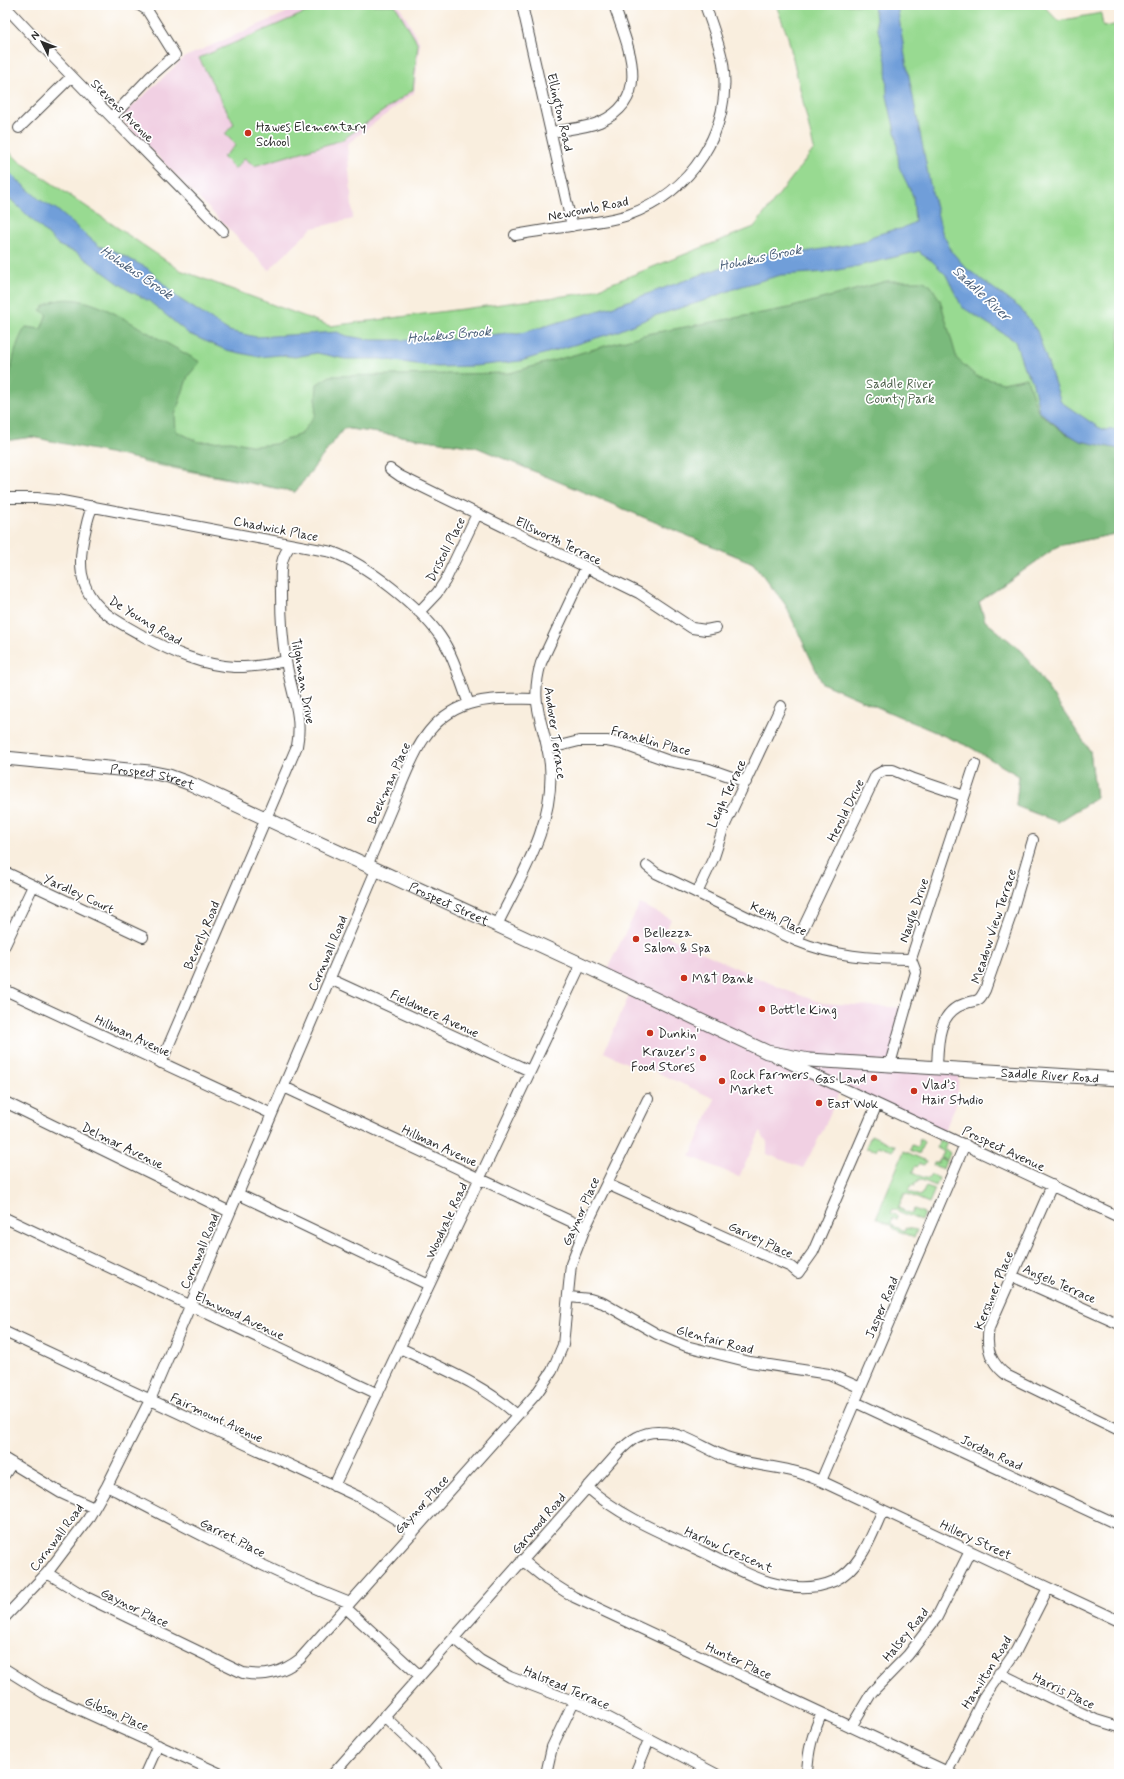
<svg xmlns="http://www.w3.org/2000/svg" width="1124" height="1779" viewBox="0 0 1124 1779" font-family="Mynerve,sans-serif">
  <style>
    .built { fill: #f1d0e3 }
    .green { fill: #98da91; stroke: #62825e }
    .forest { fill: #7aba7b; stroke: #527253 }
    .water { fill: #709ed9; stroke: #4e6482 }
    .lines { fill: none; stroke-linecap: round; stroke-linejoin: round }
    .minor-casing { stroke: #4a4846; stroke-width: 12 }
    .major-casing { stroke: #4a4846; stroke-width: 15 }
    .minor { stroke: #fff; stroke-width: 10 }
    .major { stroke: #fff; stroke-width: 13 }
    .poi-dot { fill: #c8321e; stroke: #fff; stroke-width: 1.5 }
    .labels { text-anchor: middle; stroke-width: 3.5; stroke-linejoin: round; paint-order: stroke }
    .street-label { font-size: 13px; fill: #2b2b2b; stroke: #fff }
    .poi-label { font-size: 13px; fill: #2b2b2b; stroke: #fff; text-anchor: start }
    .park-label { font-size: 13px; fill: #4c604a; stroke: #fff }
    .water-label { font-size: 14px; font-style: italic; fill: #4a5f79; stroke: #fff }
  </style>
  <rect width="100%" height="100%" fill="#fff"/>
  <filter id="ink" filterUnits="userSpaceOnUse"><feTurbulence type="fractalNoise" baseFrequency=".025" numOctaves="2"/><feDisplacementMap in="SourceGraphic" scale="8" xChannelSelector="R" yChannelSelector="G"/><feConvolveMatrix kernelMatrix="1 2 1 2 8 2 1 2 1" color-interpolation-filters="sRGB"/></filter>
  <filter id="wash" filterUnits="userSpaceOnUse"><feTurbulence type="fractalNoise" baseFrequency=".012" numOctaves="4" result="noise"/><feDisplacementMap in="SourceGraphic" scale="16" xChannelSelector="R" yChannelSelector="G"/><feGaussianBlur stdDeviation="0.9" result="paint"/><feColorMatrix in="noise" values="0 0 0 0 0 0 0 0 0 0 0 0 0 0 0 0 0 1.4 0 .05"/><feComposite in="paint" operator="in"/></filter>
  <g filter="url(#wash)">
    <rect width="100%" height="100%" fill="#f9eede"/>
    <!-- built -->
    <path class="built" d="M 304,5 L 399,5 L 420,43 L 414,93 L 347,144 L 353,219 L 312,228 L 269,270 L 124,122 L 124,114 L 185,57 Z
      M 640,904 L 671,919 L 664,935 L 785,990 L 822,1003 L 906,1008 L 890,1064 L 959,1069 L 957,1102 L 943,1134 L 841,1088 L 823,1130 L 803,1168 L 767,1154 L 767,1142 L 760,1132 L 739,1177 L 690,1156 L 715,1099 L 635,1062 L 634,1065 L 631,1065 L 604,1052 L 632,989 L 604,975 Z"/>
    <!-- green -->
    <path class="green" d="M 323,5 L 395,5 L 418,44 L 413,90 L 342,140 L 254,166 L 245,158 L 235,169 L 223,157 L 236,145 L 225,134 L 234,124 L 199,58 Z
      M 776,5 L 1043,5 L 1058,21 L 1101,13 L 1103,27 L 1119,24 L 1119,533 L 1058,546 L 979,602 L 985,621 L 1023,652 L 1090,751 L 1096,798 L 1058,822 L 1016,806 L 1019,776 L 970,747 L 822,683 L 810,635 L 753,563 L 476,447 L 344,428 L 295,492 L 142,462 L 139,456 L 32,437 L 5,440 L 5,147 L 19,161 L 180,270 L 330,326 L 587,293 L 754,227 L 814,149 L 788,37 Z
      M 871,1135 L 895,1146 L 893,1151 L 878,1146 L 876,1150 L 866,1148 Z
      M 920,1139 L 924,1142 L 920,1151 L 920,1154 L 910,1150 L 912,1145 L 917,1147 Z
      M 938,1139 L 947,1143 L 944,1148 L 950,1153 L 947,1160 L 941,1158 L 944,1151 L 936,1148 L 939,1142 Z
      M 904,1151 L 926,1161 L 924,1165 L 919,1164 L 917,1167 L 915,1166 L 912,1173 L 928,1179 L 931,1175 L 939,1178 L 936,1186 L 919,1179 L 917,1182 L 914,1183 L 915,1186 L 911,1185 L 908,1191 L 920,1196 L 922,1193 L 923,1193 L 926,1186 L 935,1189 L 929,1203 L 905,1193 L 898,1208 L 912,1214 L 914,1209 L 924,1213 L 921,1221 L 893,1209 L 891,1213 L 898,1216 L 897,1219 L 893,1218 L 891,1223 L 894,1226 L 905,1231 L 906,1228 L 917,1230 L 914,1238 L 893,1228 L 893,1226 L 876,1218 Z
      M 940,1159 L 946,1161 L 943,1169 L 933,1165 L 934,1163 L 938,1163 Z"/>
    <!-- forest -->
    <path class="forest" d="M 887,281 L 924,281 L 931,286 L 940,300 L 957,359 L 976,376 L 1003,383 L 1027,378 L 1038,412 L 1066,434 L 1119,449 L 1119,533 L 1058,546 L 979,602 L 985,621 L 1023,652 L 1090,751 L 1096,798 L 1058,822 L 1016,806 L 1019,776 L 970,747 L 822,683 L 785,604 L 753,563 L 476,447 L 344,428 L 295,492 L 32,437 L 5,441 C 5,430 3,415 5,404 C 9,382 13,344 26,327 L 41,329 L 47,314 L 40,310 C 69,282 120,316 147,332 C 164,342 183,352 200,362 L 188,376 L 175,415 L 176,431 L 199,442 L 231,441 L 255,446 L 275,444 L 301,434 L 315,415 L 317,384 L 330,376 L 510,373 L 647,334 L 789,308 Z"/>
    <!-- water -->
    <path class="water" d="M 874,5 L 897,5 L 905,56 L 930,184 L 942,232 L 952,252 L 966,268 L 1020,308 L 1037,331 L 1061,402 L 1098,427 L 1105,430 L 1119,429 L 1119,449 L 1080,441 L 1063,431 L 1039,411 L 1032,380 L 1024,368 L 1015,341 L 962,307 L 946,275 L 932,261 L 921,254 L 920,251 L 854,267 L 827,272 L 781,275 L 739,287 L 700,302 L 654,316 L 616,332 L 521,361 L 475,366 L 437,367 L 381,359 L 345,359 L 317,353 L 295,357 L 280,355 L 259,357 L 226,350 L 189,334 L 149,301 L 128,290 L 77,253 L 60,246 L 5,194 L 5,169 L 40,200 L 56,209 L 99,246 L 114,251 L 147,268 L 178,298 L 229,331 L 256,337 L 337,332 L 347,336 L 371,340 L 446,340 L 507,333 L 518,334 L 611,307 L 728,265 L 774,252 L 799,253 L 864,242 L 873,236 L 892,230 L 901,229 L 915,222 L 913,196 L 899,167 L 896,136 L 887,96 L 886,61 L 877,26 Z"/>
  </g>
  <g filter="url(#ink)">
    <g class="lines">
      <!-- minor casing -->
      <g class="minor-casing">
        <path id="minor" d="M 522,5 L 572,226
          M 5,6 C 76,83 151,156 223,231
          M 112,117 L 151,76 L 175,55 L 147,10 L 139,5
          M 19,128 L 71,77
          M 552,132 C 568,129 586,128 600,122 C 654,98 627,45 614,5
          M 515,235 C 537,231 559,228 581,224 C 597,222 613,220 628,215 C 691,193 733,130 723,63 C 719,43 712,24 705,5
          M 390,469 L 400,476 L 639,593 L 692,628 L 706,630 L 716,628
          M 5,498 L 37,498 L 57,500 L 332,552 C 366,564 419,606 440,636 C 454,656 460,681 469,704
          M 93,506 C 88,515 87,523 85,532 C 78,561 78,588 102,610 C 114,621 130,628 143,636 C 172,652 201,665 235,667 C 252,668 269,664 286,661
          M 419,612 L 437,593 L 445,581 L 477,514
          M 547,749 L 579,741 L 607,741 L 622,744 L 669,761 L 709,769 L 746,782
          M 367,866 C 377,842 387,819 397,795 C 412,758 426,717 469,704 C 491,697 513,699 536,699
          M 647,866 L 656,873 L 797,941 C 833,956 871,959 911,959
          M 5,872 L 143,937
          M 697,893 L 714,857 L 723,829 L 781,706
          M 497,925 C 522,874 555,824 550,765 C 546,725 528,706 541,663 L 586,567
          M 797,941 L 876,775 L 885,770 L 893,770 L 914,779 L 964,796
          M 5,945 L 33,886
          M 330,979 L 530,1071
          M 5,990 L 272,1114
          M 776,1057 L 1119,1217
          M 161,1063 L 297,746 C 303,715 291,692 286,661 C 282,639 281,616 281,594 C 281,576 278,559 291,545
          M 890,1064 L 916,972 L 911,959 L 975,764
          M 937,1068 C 938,1044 937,1013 964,1004 C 977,999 978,1004 985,990 L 1011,915 L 1033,840
          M 284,1087 L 585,1228
          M 5,1102 L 230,1212
          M 607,1184 L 791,1267 L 798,1273 L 813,1252 L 877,1104
          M 1052,1185 L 989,1328 C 985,1349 991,1364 1008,1376 L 1119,1430
          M 238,1194 L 429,1285
          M 5,1218 L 378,1394
          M 1012,1276 L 1119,1324
          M 569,1297 L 590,1299 L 603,1303 L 657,1334 L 686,1346 L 750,1362 L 829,1374 L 861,1388
          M 5,1332 L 361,1498 L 397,1520 L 413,1533
          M 400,1348 C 441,1368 483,1384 517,1415
          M 855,1402 L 1119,1525
          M 5,1459 L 61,1493 L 94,1508
          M 5,1474 L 12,1463
          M 821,1481 L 965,1144
          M 107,1486 C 187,1528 266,1570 350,1603
          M 334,1486 L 581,964
          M 587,1487 C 621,1517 662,1533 703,1552 C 724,1562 746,1575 769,1582 C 790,1588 814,1590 834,1581 C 862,1567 871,1536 883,1510
          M 522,1560 L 547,1580 L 574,1597 L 952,1774
          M 47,1573 L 88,1598 L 243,1673 C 265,1677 282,1673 300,1659 L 537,1393 L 552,1371 L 563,1345 L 571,1264 L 585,1228 L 648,1099
          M 346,1608 L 420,1676
          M 5,1617 L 47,1573 L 88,1519 L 107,1486 L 150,1400 L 376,870
          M 454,1638 L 480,1660 L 510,1677 L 586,1706 L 716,1774
          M 5,1669 L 45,1694 L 221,1774
          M 999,1673 L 1096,1720 L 1119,1727
          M 384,1716 L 423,1753 L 440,1774
          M 851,1727 L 872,1692 L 908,1655 L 937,1617 L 970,1551
          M 947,1772 L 985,1695 L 1016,1651 L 1048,1588
          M 145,1774 L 158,1745
          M 333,1774 L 618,1453 C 630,1440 642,1431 660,1432 C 683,1432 705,1449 726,1457 C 749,1465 770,1465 792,1471 C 802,1473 811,1477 821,1481 L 1119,1621
          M 546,1774 L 552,1747 L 574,1701
          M 635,1774 L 649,1740
          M 807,1774 C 808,1750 812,1735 822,1713"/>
      </g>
      <!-- major casing -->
      <g class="major-casing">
        <g id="major">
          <path id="s1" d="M 5,758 L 149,772 L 169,776 L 191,784 L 581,964 L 767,1052 L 809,1060 L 1119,1079"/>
        </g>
      </g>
      <!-- minor -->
      <use href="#minor" class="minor"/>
      <!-- major -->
      <use href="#major" class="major"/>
    </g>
  </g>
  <!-- markers -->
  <g class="poi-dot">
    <circle cx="248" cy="133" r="4"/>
    <circle cx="636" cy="939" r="4"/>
    <circle cx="684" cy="978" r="4"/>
    <circle cx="762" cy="1009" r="4"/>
    <circle cx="650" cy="1033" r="4"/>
    <circle cx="703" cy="1058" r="4"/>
    <circle cx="874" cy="1078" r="4"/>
    <circle cx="722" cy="1081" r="4"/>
    <circle cx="914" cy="1091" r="4"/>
    <circle cx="819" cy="1103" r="4"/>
  </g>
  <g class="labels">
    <!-- street labels -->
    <g class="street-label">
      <text transform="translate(123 110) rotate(45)" y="5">Stevens Avenue</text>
      <text transform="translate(561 112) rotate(77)" y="5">Ellington Road</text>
      <text transform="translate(588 208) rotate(-11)" y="5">Newcomb Road</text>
      <text transform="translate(276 528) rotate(11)" y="5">Chadwick Place</text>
      <text transform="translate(559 540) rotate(26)" y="5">Ellsworth Terrace</text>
      <text transform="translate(445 549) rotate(-63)" y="5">Driscoll Place</text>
      <text transform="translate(146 620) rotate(31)" y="5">De Young Road</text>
      <text transform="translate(304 681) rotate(80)" y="5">Tilghman Drive</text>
      <text transform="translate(556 733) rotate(82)" y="5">Andover Terrace</text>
      <text transform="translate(651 740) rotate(15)" y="5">Franklin Place</text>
      <text dy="5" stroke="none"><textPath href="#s1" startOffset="149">Prospect Street</textPath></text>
      <text transform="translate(388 783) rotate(-66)" y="5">Beekman Place</text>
      <text transform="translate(726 793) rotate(-65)" y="5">Leigh Terrace</text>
      <text transform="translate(845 810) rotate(-64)" y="5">Herold Drive</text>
      <text transform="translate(79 893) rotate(25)" y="5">Yardley Court</text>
      <text dy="5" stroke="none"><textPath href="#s1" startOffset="473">Prospect Street</textPath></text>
      <text transform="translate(913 910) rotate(-71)" y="5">Naugle Drive</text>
      <text transform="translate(779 918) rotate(26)" y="5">Keith Place</text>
      <text transform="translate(993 926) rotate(-72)" y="5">Meadow View Terrace</text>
      <text transform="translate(201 935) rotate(-67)" y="5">Beverly Road</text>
      <text transform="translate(327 953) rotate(-67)" y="5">Cornwall Road</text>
      <text transform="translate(435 1013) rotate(25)" y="5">Fieldmere Avenue</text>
      <text transform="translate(133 1035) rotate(25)" y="5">Hillman Avenue</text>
      <text dy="5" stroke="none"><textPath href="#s1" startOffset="1108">Saddle River Road</textPath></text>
      <text transform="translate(123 1145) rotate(26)" y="5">Delmar Avenue</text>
      <text transform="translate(440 1145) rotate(25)" y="5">Hillman Avenue</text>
      <text transform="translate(1004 1148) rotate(25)" y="5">Prospect Avenue</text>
      <text transform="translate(580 1211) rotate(-66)" y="5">Gaynor Place</text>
      <text transform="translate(446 1220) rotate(-65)" y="5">Woodvale Road</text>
      <text transform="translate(761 1239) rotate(25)" y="5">Garvey Place</text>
      <text transform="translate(199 1251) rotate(-67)" y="5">Cornwall Road</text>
      <text transform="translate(1060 1283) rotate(24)" y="5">Angelo Terrace</text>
      <text transform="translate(993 1290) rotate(-68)" y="5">Kershner Place</text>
      <text transform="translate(881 1307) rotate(-67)" y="5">Jasper Road</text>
      <text transform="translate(240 1315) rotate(25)" y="5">Elmwood Avenue</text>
      <text transform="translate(715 1339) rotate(15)" y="5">Glenfair Road</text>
      <text transform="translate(217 1417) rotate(25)" y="5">Fairmount Avenue</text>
      <text transform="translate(992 1452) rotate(25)" y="5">Jordan Road</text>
      <text transform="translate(421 1504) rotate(-48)" y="5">Gaynor Place</text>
      <text transform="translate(538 1523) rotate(-49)" y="5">Garwood Road</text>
      <text transform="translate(56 1537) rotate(-53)" y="5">Cornwall Road</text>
      <text transform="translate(233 1537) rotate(27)" y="5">Garret Place</text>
      <text transform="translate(976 1539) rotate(25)" y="5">Hillery Street</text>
      <text transform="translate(729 1549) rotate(24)" y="5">Harlow Crescent</text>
      <text transform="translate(135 1607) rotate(26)" y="5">Gaynor Place</text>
      <text transform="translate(905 1634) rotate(-51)" y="5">Halsey Road</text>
      <text transform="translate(739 1660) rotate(25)" y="5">Hunter Place</text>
      <text transform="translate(986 1672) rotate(-58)" y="5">Hamilton Road</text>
      <text transform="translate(567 1687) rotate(23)" y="5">Halstead Terrace</text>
      <text transform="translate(1064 1690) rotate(26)" y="5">Harris Place</text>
      <text transform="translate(117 1713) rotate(24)" y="5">Gibson Place</text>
    </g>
    <!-- poi labels -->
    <g class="poi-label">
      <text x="256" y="131">Hawes Elementary<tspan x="256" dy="15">School</tspan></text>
      <text x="644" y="937">Bellezza<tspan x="644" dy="15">Salon &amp; Spa</tspan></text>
      <text x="692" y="983">M&amp;T Bank</text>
      <text x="770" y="1014">Bottle King</text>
      <text x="658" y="1038">Dunkin'</text>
      <text x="695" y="1056" text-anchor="end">Krauzer's<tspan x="695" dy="15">Food Stores</tspan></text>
      <text x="730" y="1079">Rock Farmers<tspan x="730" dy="15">Market</tspan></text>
      <text x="866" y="1083" text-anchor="end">Gas Land</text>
      <text x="922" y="1089">Vlad’s<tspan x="922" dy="15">Hair Studio</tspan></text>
      <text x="827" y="1108">East Wok</text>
    </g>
    <!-- park labels -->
    <g class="park-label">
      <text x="900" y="388">Saddle River<tspan x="900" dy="15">County Park</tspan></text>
    </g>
    <!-- water labels -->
    <g class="water-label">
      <text transform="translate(760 257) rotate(-12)" y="5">Hohokus Brook</text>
      <text transform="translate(137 272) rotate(34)" y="5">Hohokus Brook</text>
      <text transform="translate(982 293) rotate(43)" y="5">Saddle River</text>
      <text transform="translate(449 334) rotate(-5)" y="5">Hohokus Brook</text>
    </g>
  </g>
  <!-- margin -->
  <rect width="1124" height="1779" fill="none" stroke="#fff" stroke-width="20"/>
  <!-- north arrow -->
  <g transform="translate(42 42) rotate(313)" stroke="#ffffff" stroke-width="3" paint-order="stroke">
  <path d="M0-3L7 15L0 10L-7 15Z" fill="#2b2b2b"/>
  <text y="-6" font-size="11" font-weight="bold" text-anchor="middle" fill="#2b2b2b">N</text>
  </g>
</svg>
